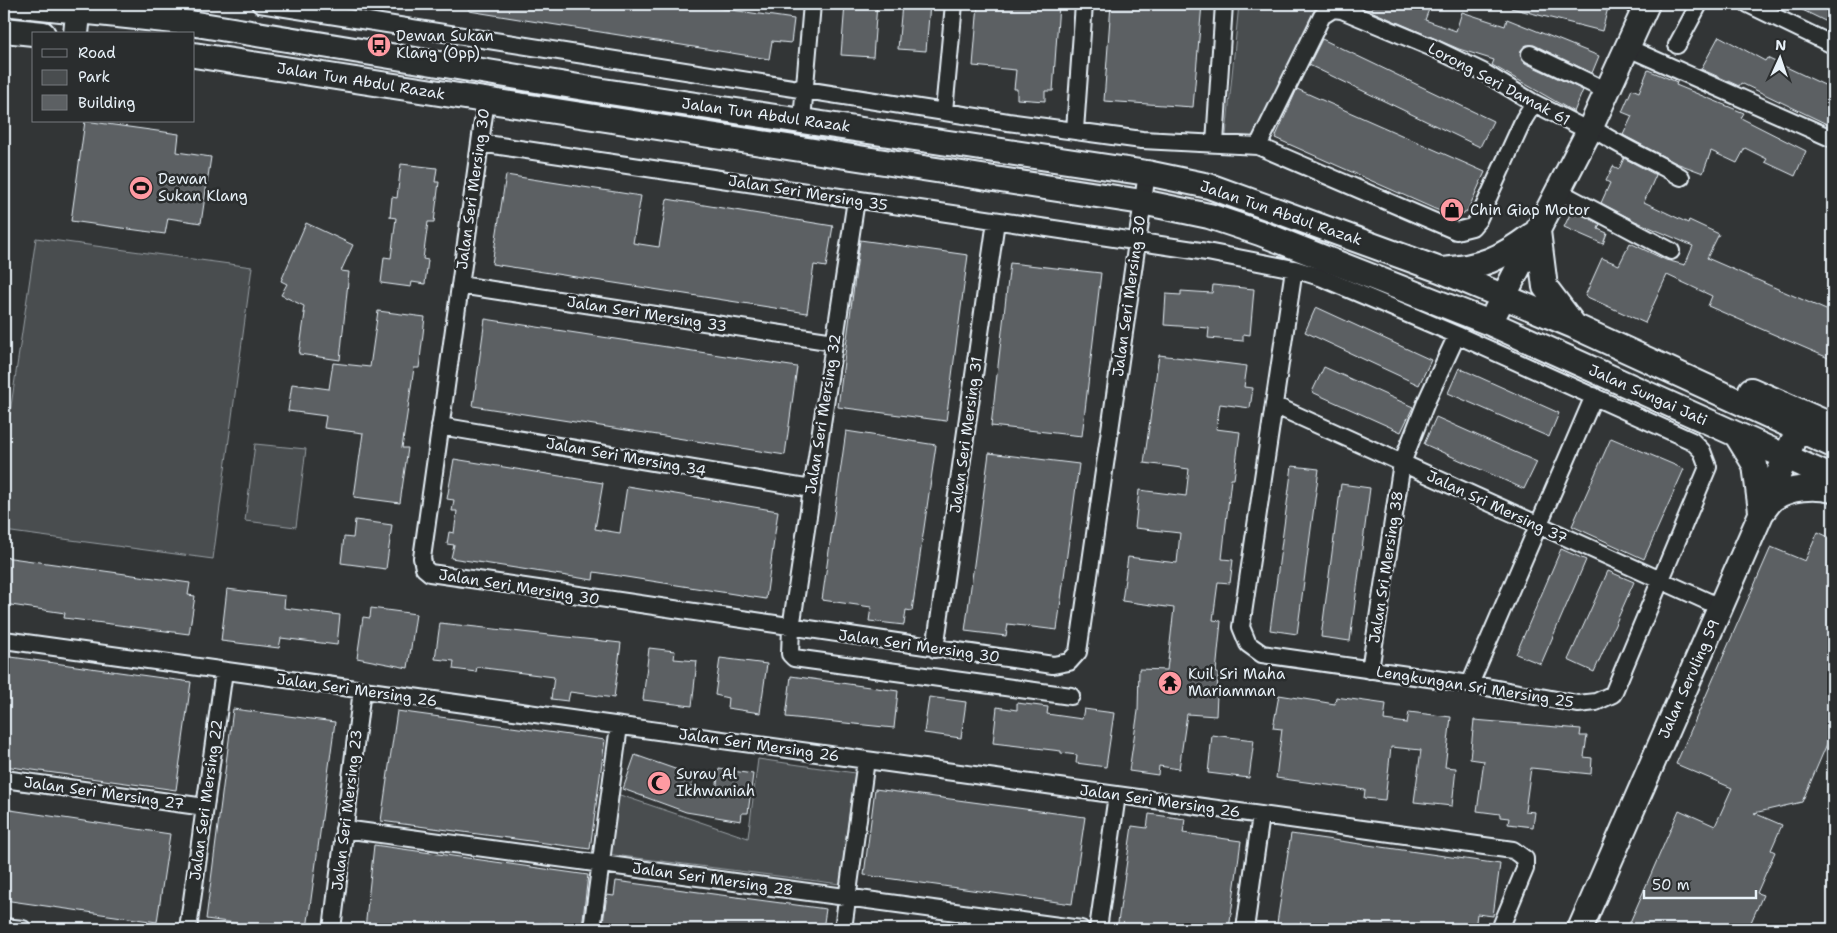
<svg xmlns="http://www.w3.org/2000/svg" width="1837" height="933" viewBox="0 0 1837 933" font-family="'Shantell Sans',sans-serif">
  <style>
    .green { fill: #494d4f; stroke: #989fa4 }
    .building { fill: #5c6063; stroke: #e8f1f8 }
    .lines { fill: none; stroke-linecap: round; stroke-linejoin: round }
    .street-casing { stroke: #e8f1f8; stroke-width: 20 }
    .secondary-casing { stroke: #e8f1f8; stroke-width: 28 }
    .street { stroke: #2a2d2e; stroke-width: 16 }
    .secondary { stroke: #2a2d2e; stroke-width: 24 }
    .labels { text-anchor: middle; stroke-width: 5; stroke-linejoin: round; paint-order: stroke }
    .poi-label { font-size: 15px; fill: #e8f1f8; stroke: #2a2d2e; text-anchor: start }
    .street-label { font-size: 15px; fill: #e8f1f8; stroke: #2a2d2e }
  </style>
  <rect width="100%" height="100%" fill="#323536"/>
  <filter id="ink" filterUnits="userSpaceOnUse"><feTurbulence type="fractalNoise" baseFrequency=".02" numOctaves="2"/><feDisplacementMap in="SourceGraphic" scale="10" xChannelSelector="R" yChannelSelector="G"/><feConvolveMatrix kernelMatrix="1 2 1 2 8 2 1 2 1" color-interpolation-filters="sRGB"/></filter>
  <g filter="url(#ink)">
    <!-- green -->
    <path class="green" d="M 1239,4 L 1325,4 L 1254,139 L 1226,136 Z
      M 36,238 L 252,267 L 213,559 L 4,531 L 4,453 Z
      M 255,444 L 306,449 L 296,527 L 245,521 Z
      M 758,759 L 855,773 L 840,884 L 606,854 L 614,793 L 748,838 Z"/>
    <!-- building -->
    <path class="building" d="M 469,4 L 690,4 L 794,19 L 791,43 L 772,41 L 769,59 L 469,11 Z
      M 845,4 L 877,4 L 873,57 L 841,55 Z
      M 902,4 L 930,4 L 926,51 L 898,49 Z
      M 978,4 L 1059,4 L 1053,91 L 1045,91 L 1045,101 L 1017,99 L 1017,89 L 1014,89 L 1016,70 L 973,66 Z
      M 1111,4 L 1202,4 L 1193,107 L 1104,101 Z
      M 1374,4 L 1431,4 L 1425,20 L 1456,31 L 1462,12 L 1505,26 L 1507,19 L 1599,56 L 1592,73 L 1534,45 L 1525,46 L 1521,50 L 1520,55 L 1525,63 L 1583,90 L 1574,112 L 1492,65 L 1494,60 L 1459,49 L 1371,11 Z
      M 1511,4 L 1609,4 L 1602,31 L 1511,8 Z
      M 1790,4 L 1833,4 L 1833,25 L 1821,19 Z
      M 1719,36 L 1765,61 L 1767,58 L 1833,89 L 1833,127 L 1741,83 L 1739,86 L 1701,69 Z
      M 1322,39 L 1493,121 L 1480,147 L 1309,65 Z
      M 1648,70 L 1677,82 L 1676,85 L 1744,113 L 1741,118 L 1806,151 L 1795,176 L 1765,162 L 1767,159 L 1745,148 L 1737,163 L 1711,151 L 1703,173 L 1676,163 L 1623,135 L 1632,116 L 1622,112 L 1632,89 L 1639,92 Z
      M 1297,89 L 1485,172 L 1467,212 L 1456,217 L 1435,209 L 1275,138 Z
      M 85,121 L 179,134 L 177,152 L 211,157 L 201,223 L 168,218 L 165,234 L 71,221 Z
      M 1624,158 L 1656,175 L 1644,202 L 1688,223 L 1689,220 L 1719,234 L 1707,258 L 1833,313 L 1833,360 L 1708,306 L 1712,296 L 1667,275 L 1645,323 L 1585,296 L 1602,258 L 1619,265 L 1630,243 L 1666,260 L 1685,265 L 1693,246 L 1635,221 L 1601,203 L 1610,183 L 1606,181 L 1613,166 L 1619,169 Z
      M 401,164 L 437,168 L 435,182 L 439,182 L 434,222 L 428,222 L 423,259 L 428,260 L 425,284 L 412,282 L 411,287 L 381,283 L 384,257 L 391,258 L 396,218 L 390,217 L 392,197 L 397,198 Z
      M 506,175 L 641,196 L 633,243 L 659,247 L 667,199 L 833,226 L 826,267 L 814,265 L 807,313 L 492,264 Z
      M 1572,210 L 1600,224 L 1598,229 L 1607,233 L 1603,244 L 1564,227 Z
      M 306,223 L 353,245 L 341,271 L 349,272 L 340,360 L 299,354 L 305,313 L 303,313 L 304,306 L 281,295 L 287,284 L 281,281 Z
      M 860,240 L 968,255 L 946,421 L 838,407 Z
      M 1010,263 L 1101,273 L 1082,436 L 991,426 Z
      M 1213,285 L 1254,289 L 1250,335 L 1243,334 L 1243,341 L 1208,338 L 1209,328 L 1164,325 L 1166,294 L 1181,295 L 1181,291 L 1212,293 Z
      M 1316,307 L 1431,360 L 1419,385 L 1305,332 Z
      M 378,311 L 425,317 L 419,368 L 414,368 L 402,448 L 408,448 L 400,503 L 354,497 L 363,433 L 324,428 L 326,416 L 288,411 L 292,384 L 329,389 L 333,363 L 370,367 Z
      M 485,319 L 797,367 L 785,455 L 473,406 Z
      M 1159,355 L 1247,366 L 1244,387 L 1253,388 L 1250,408 L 1220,404 L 1216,429 L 1240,432 L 1234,479 L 1231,479 L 1222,559 L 1233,560 L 1230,583 L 1218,582 L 1213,620 L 1221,621 L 1216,673 L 1218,673 L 1216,716 L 1187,714 L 1179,769 L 1159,766 L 1158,775 L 1129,771 L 1138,711 L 1139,669 L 1167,670 L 1174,608 L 1122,601 L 1128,557 L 1177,563 L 1180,533 L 1135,528 L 1139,490 L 1186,496 L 1189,469 L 1144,463 Z
      M 1324,367 L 1413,407 L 1401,432 L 1312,392 Z
      M 1459,368 L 1559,413 L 1549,437 L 1448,393 Z
      M 1436,417 L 1537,462 L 1524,489 L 1424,444 Z
      M 846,431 L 936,445 L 912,611 L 906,610 L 904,625 L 869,621 L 871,607 L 822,600 Z
      M 1611,438 L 1684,469 L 1644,559 L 1572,526 Z
      M 989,453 L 1079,464 L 1057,630 L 1008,624 L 1006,636 L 965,631 Z
      M 454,459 L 603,483 L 595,529 L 620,533 L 627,486 L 778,511 L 766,599 L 594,572 L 593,580 L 451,558 L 454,545 L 447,544 L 449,532 L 454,533 L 457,511 L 452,511 L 454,500 L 447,499 Z
      M 1292,466 L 1319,469 L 1297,634 L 1270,630 Z
      M 1341,484 L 1370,488 L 1350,641 L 1321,637 Z
      M 355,520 L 392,525 L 386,569 L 341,563 L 344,537 L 353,538 Z
      M 1818,532 L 1833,539 L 1833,730 L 1802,802 L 1754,813 L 1782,825 L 1771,850 L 1775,852 L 1757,893 L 1763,895 L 1748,929 L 1627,929 L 1679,810 L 1715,826 L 1732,788 L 1676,764 L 1771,547 L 1805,561 Z
      M 1561,549 L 1586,560 L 1541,664 L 1516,654 Z
      M 4,557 L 190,583 L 188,595 L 195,596 L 189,634 L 64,618 L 65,613 L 4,604 Z
      M 1608,571 L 1634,582 L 1594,672 L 1568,660 Z
      M 227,589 L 285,596 L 284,608 L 340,615 L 337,645 L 281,638 L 279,648 L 221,641 Z
      M 371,608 L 416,614 L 408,668 L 357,658 L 363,617 L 370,618 Z
      M 440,623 L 621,643 L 614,698 L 570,692 L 568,701 L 551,699 L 554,677 L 477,667 L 476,672 L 453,669 L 454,661 L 435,659 Z
      M 649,648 L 675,651 L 674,659 L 697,661 L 692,706 L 643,700 Z
      M 4,656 L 191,682 L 176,790 L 4,766 Z
      M 720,658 L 767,664 L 760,713 L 727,708 L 728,698 L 715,695 Z
      M 791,676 L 898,691 L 894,728 L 786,717 Z
      M 1279,695 L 1335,704 L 1336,697 L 1386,704 L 1384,720 L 1407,723 L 1409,712 L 1451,717 L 1445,767 L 1456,768 L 1452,806 L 1414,802 L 1421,750 L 1391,747 L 1385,800 L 1364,798 L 1365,790 L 1276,778 L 1282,729 L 1273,728 Z
      M 929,697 L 966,702 L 961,738 L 924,733 Z
      M 1017,703 L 1048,707 L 1047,714 L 1082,719 L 1084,709 L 1114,713 L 1106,767 L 1076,763 L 1077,755 L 1061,753 L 1061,751 L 993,743 L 997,707 L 1017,710 Z
      M 233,709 L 335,722 L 307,929 L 278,929 L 206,919 Z
      M 397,711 L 605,740 L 590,849 L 381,821 Z
      M 1474,720 L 1581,729 L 1580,736 L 1587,736 L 1584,757 L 1592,758 L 1591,774 L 1531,768 L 1525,811 L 1535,812 L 1533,827 L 1508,824 L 1509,818 L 1500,817 L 1500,814 L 1477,811 L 1484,761 L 1470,759 Z
      M 1212,735 L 1254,740 L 1249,778 L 1208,773 Z
      M 635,755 L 695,776 L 691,787 L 716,791 L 719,769 L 753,774 L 748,813 L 742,813 L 741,821 L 686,812 L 623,789 Z
      M 875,789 L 1085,817 L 1072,904 L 864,875 Z
      M 4,809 L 170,834 L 157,922 L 4,900 Z
      M 1149,814 L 1185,819 L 1183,833 L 1241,841 L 1229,929 L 1117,929 L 1132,826 L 1147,828 Z
      M 1291,834 L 1500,864 L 1493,916 L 1477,914 L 1475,929 L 1276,929 Z
      M 374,845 L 588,875 L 582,928 L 549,923 L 548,929 L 365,929 Z
      M 616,881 L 826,909 L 823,929 L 602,929 L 607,895 L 614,896 Z"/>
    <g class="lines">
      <!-- street casing -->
      <g class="street-casing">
        <path id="street" d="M 260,4 L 1008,122 L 1142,140 L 1258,146 L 1456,231 L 1472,227 L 1478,220 L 1524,119 L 1534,103
          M 1748,4 L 1833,45
          M 1677,45 L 1699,4
          M 1626,47 L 1833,139
          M 1530,54 L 1607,91
          M 486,100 L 422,558 L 424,568 L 430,573 L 1053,665 L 1069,662 L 1078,652 L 1147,173
          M 944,111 L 954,4
          M 802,120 L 812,4
          M 1591,127 C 1619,147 1651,159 1681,177
          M 1075,130 L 1084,4
          M 480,143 L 1207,252 L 1294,269 L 1320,277 L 1457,335 L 1692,441 L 1702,451 L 1708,467 L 1613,694 L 1596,702 L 1578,704 L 1470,684 L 1262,654 L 1248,644 L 1241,627 L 1294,269
          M 1215,143 L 1224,4
          M 1258,146 L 1322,16 L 1333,9 L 1342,10 L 1433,48 L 1483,72 L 1534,103 L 1589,131
          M 1558,191 L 1671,251
          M 856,200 L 791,628 L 790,654 L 794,658 L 1071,696
          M 460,285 L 834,342
          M 1274,405 L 1720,607
          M 440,426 L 812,489
          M 4,640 L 1513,850 L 1525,859 L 1525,869 L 1500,929
          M 935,649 L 996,221
          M 1370,670 L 1402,463 L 1427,400 L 1457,335
          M 1470,684 L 1594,396
          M 4,779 L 205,807
          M 344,829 L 1081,929
          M 4,927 L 23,929
          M 188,929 L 224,671
          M 332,929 L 362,690
          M 592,929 L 619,726
          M 843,929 L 866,760
          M 1098,929 L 1117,795
          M 1245,929 L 1261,815"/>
      </g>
      <!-- secondary casing -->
      <g class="secondary-casing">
        <path id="secondary" d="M 13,4 L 184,22 L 603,91 L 1147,173 L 1209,186 L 1440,270 L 1574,326 L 1833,445
          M 4,30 L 43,34
          M 76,34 L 79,4
          M 194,55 L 1142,202 L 1209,216 L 1260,233 L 1490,323 L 1833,478
          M 1538,231 L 1545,287 L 1573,324
          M 1442,270 C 1482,267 1500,259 1532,235
          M 1496,311 L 1589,131 L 1647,4
          M 1751,390 L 1833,426
          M 1736,434 L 1755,465 L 1761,511
          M 1763,511 C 1766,507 1770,501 1774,498 C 1790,487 1814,486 1833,490
          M 1580,929 L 1792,443"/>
      </g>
      <!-- street -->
      <use href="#street" class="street"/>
      <!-- secondary -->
      <use href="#secondary" class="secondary"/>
    </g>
  </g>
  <!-- icons -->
  <defs>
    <g id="bus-disc" transform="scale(1.25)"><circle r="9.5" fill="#ff9aa2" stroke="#2a2d2e"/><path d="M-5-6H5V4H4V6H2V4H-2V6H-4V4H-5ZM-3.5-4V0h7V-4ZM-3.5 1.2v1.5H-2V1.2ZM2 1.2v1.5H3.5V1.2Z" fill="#111"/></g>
    <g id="stadium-disc" transform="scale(1.25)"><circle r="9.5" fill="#ff9aa2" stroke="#2a2d2e"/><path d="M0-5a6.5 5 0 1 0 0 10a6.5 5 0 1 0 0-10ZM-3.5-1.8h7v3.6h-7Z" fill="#111"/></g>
    <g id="shop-disc" transform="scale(1.25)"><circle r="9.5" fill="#ff9aa2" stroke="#2a2d2e"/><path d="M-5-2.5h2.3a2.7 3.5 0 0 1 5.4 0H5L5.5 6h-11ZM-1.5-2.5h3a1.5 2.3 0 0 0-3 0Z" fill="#111"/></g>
    <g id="temple-disc" transform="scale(1.25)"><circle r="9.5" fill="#ff9aa2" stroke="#2a2d2e"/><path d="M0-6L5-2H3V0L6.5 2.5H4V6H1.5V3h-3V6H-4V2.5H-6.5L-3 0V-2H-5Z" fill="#111"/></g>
    <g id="mosque-disc" transform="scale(1.25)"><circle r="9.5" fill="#ff9aa2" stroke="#2a2d2e"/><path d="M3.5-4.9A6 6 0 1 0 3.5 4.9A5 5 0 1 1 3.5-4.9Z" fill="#111"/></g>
  </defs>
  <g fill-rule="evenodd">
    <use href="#bus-disc" x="379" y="45"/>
    <use href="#stadium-disc" x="141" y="188"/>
    <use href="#shop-disc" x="1452" y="210"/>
    <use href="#temple-disc" x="1170" y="683"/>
    <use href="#mosque-disc" x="659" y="783"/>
  </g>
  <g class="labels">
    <!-- poi labels -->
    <g class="poi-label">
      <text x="396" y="41">Dewan Sukan<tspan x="396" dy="17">Klang (Opp)</tspan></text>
      <text x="158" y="184">Dewan<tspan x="158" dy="17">Sukan Klang</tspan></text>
      <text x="1470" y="215">Chin Giap Motor</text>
      <text x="1188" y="679">Kuil Sri Maha<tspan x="1188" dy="17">Mariamman</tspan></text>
      <text x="676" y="779">Surau Al<tspan x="676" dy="17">Ikhwaniah</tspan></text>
    </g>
    <!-- street labels -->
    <g class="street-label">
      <text transform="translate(361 81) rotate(9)" y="5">Jalan Tun Abdul Razak</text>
      <text transform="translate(1499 84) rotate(28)" y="5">Lorong Seri Damak 61</text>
      <text transform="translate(766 115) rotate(8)" y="5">Jalan Tun Abdul Razak</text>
      <text transform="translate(473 189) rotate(-82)" y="5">Jalan Seri Mersing 30</text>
      <text transform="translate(808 193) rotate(9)" y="5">Jalan Seri Mersing 35</text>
      <text transform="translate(1281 213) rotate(19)" y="5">Jalan Tun Abdul Razak</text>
      <text transform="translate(1129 296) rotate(-82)" y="5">Jalan Seri Mersing 30</text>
      <text transform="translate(647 314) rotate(9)" y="5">Jalan Seri Mersing 33</text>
      <text transform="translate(1648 395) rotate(24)" y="5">Jalan Sungai Jati</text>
      <text transform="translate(823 414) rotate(-81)" y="5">Jalan Seri Mersing 32</text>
      <text transform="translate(966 435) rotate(-82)" y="5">Jalan Seri Mersing 31</text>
      <text transform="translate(626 457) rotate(10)" y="5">Jalan Seri Mersing 34</text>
      <text transform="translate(1497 507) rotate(25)" y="5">Jalan Sri Mersing 37</text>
      <text transform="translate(1386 567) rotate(-81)" y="5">Jalan Sri Mersing 38</text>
      <text transform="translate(519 587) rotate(9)" y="5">Jalan Seri Mersing 30</text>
      <text transform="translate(919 646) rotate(8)" y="5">Jalan Seri Mersing 30</text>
      <text transform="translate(1689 679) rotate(-66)" y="5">Jalan Seruling 59</text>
      <text transform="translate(1475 687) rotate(9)" y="5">Lengkungan Sri Mersing 25</text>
      <text transform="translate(357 690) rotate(8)" y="5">Jalan Seri Mersing 26</text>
      <text transform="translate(759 745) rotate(8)" y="5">Jalan Seri Mersing 26</text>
      <text transform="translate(104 793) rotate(8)" y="5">Jalan Seri Mersing 27</text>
      <text transform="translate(206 800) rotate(-82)" y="5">Jalan Seri Mersing 22</text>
      <text transform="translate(1160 801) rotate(8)" y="5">Jalan Seri Mersing 26</text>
      <text transform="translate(347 810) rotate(-83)" y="5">Jalan Seri Mersing 23</text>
      <text transform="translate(713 879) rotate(8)" y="5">Jalan Seri Mersing 28</text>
    </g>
  </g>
  <!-- margin -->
  <rect width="1837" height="933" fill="none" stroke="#2a2d2e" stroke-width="20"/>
  <rect x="10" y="10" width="1817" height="913" fill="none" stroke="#e8f1f8" stroke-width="2" filter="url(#ink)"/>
  <!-- legend -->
  <rect x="32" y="32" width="162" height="90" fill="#2a2d2e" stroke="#767b7f"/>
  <rect x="42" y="49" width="25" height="8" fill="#2a2d2e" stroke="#767b7f"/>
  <text x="78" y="58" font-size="15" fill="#e8f1f8">Road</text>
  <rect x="42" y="70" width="25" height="15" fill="#494d4f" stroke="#767b7f"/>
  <text x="78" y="82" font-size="15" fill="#e8f1f8">Park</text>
  <rect x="42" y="95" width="25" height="15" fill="#5c6063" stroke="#767b7f"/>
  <text x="78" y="108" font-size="15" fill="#e8f1f8">Building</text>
  <!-- north arrow -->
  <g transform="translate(1780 58) rotate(3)" stroke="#2a2d2e" stroke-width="4" paint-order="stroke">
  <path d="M0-4L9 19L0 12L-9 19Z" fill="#e8f1f8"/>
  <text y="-8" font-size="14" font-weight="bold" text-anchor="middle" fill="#e8f1f8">N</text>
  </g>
  <!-- scale -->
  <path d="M1644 890v8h112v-8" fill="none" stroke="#e8f1f8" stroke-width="2.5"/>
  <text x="1652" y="890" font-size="15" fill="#e8f1f8" stroke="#2a2d2e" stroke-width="4" paint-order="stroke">50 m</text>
</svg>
